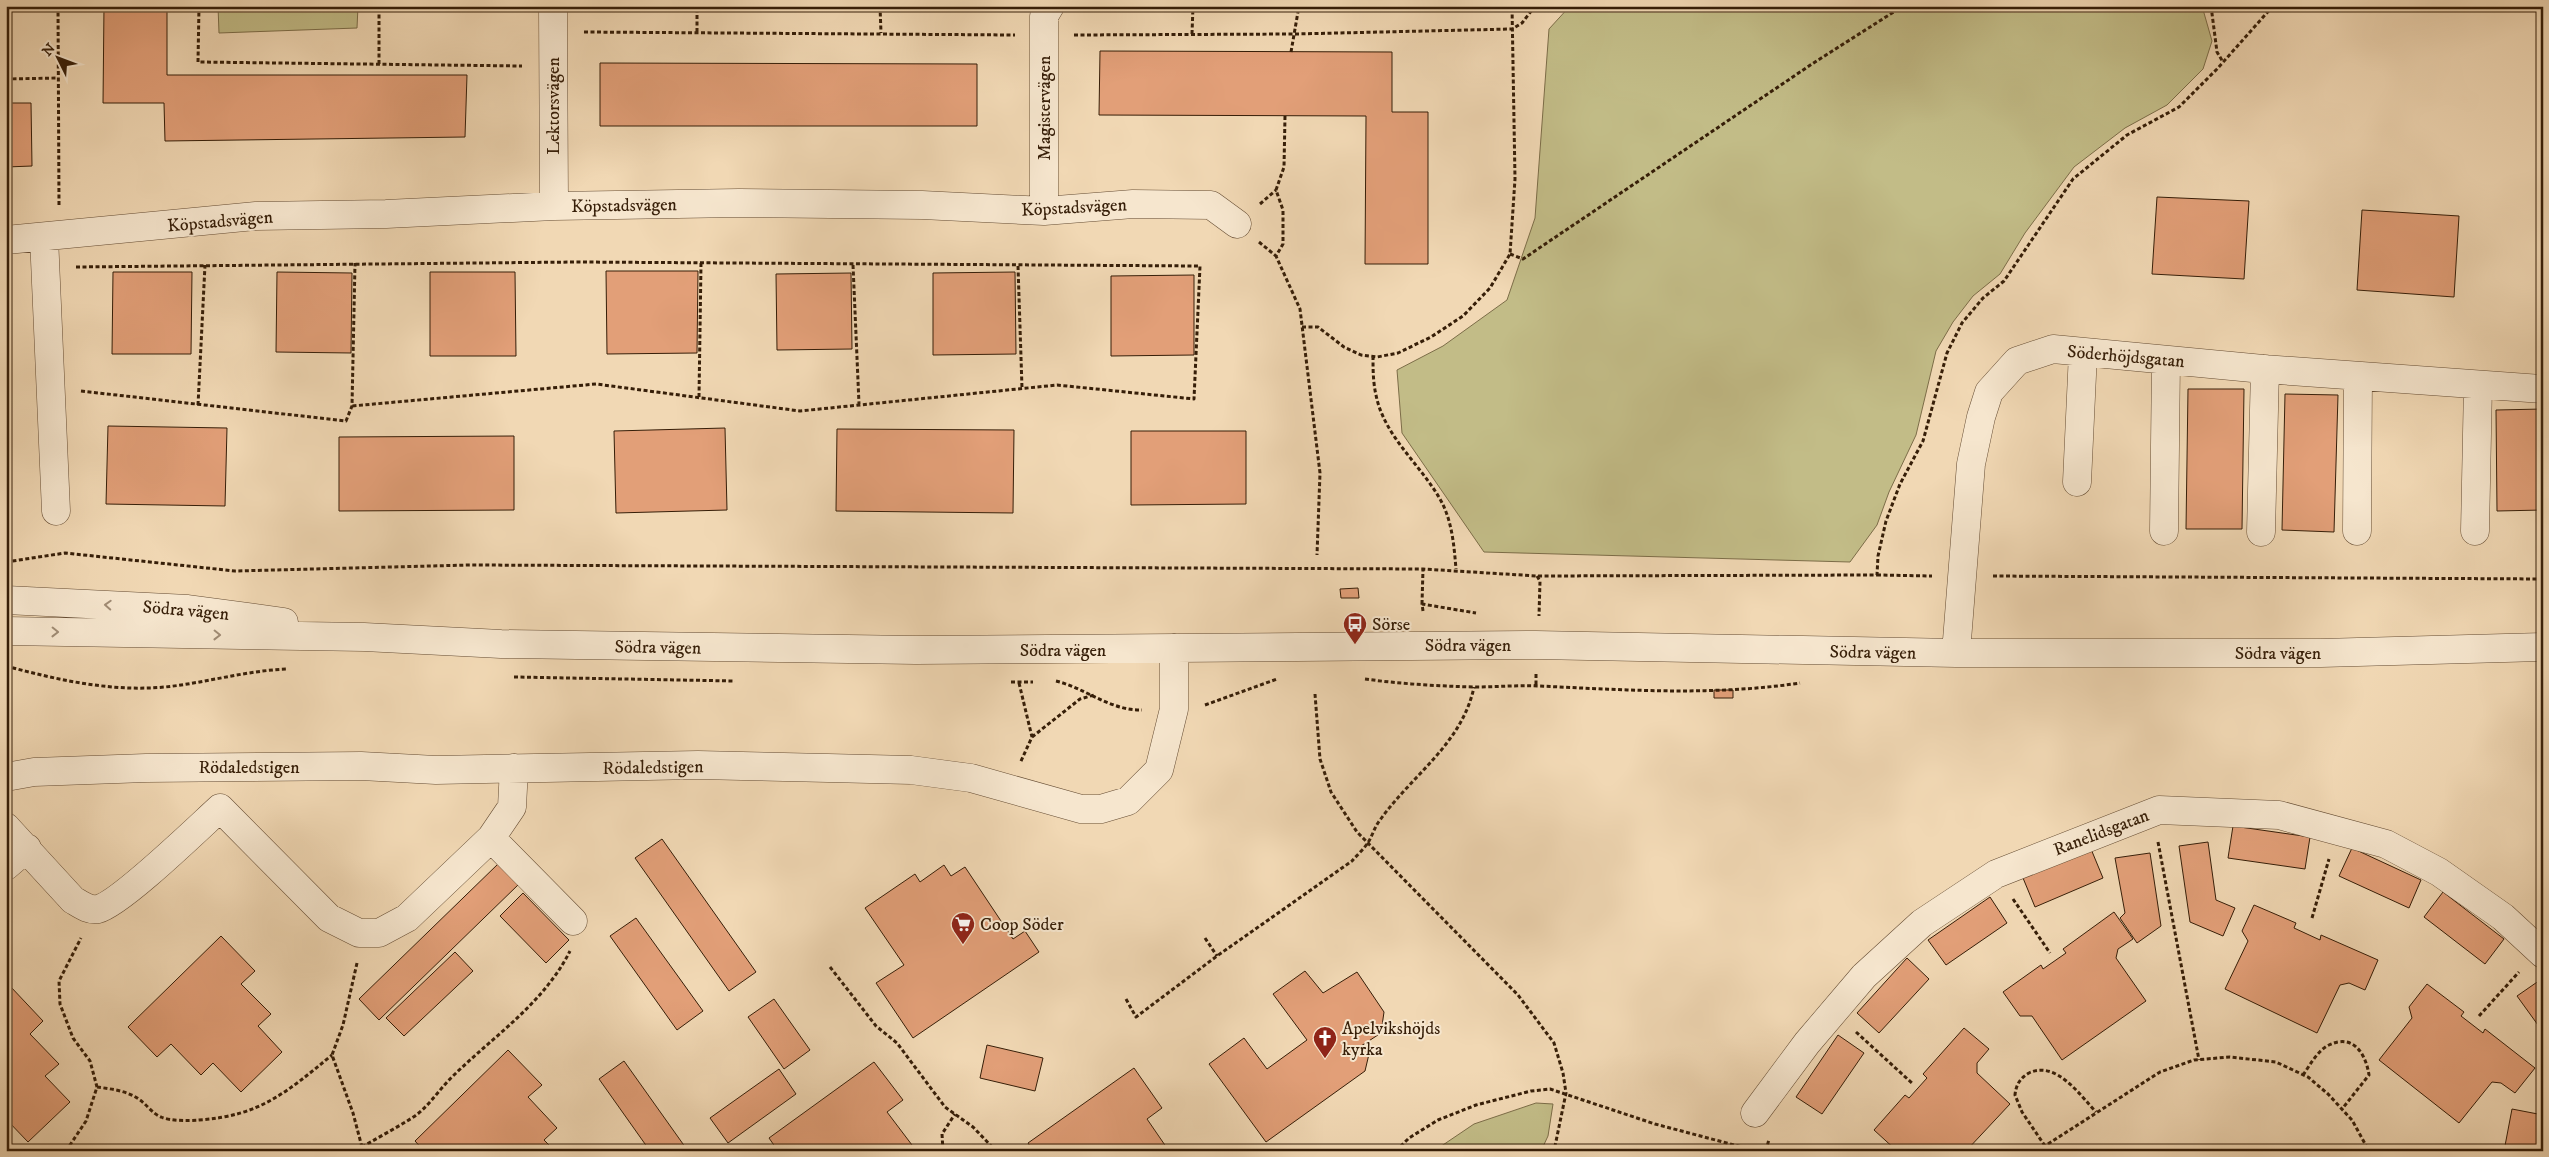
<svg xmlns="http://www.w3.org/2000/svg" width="2549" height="1157" viewBox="0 0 2549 1157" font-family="'IM FELL DW Pica',serif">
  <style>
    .green { fill: #c2bc87; stroke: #7c6d48 }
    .building { fill: #e29f78; stroke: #361e08 }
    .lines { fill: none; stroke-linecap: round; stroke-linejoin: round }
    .minor-casing { stroke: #654c33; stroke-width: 29 }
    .path { stroke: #361e08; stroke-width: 3; stroke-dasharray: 4 2.5; stroke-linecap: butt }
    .minor { stroke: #f6e6ce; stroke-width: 28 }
    .oneway { stroke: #a08c75 }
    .labels { text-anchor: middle; stroke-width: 4; stroke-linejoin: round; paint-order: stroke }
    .street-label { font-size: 18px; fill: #361e08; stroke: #f6e6ce }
    .poi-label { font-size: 18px; fill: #361e08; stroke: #f6e6ce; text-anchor: start }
  </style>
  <rect width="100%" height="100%" fill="#f1d8b4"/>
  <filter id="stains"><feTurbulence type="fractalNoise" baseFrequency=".004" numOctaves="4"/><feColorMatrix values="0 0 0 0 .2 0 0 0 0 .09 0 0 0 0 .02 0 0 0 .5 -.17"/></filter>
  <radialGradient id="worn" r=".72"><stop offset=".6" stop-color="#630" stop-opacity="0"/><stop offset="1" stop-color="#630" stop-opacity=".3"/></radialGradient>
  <!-- green -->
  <path class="green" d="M 218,6 L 358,6 L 357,28 L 219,33 Z
    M 1570,6 L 2202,6 L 2212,41 L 2203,69 L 2167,105 L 2125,128 L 2074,167 L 2025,233 L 2000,274 L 1973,296 L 1953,322 L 1936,351 L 1916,435 L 1889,492 L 1877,525 L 1850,562 L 1484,552 L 1402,433 L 1397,370 L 1443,346 L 1507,300 L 1535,218 L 1549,29 Z
    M 1536,1103 L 1553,1104 L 1548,1136 L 1541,1151 L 1434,1151 L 1474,1124 Z"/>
  <!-- building -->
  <path class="building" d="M 104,6 L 167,6 L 167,75 L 467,75 L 465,137 L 165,141 L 164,103 L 103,103 Z
    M 1100,51 L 1392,52 L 1392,112 L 1428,112 L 1428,264 L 1365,264 L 1366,116 L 1099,115 Z
    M 600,63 L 977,64 L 977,126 L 600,126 Z
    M 6,103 L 31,103 L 32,166 L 6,167 Z
    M 2157,197 L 2249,201 L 2244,279 L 2152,274 Z
    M 2362,210 L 2459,216 L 2454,297 L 2357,290 Z
    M 606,271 L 698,271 L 697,353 L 607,354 Z
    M 113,272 L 192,272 L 191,354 L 112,354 Z
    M 277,272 L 352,273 L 351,353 L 276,352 Z
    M 430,272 L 515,272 L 516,356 L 430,356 Z
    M 1015,272 L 1016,354 L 933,355 L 933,273 Z
    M 851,273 L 852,349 L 777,350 L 776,274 Z
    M 1194,275 L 1194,355 L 1111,356 L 1111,276 Z
    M 2188,389 L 2244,389 L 2242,529 L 2186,529 Z
    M 2285,394 L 2338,395 L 2334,532 L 2282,530 Z
    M 2543,409 L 2543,510 L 2497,511 L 2496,410 Z
    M 108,426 L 227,428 L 225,506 L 106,504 Z
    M 725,428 L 727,510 L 616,513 L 614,431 Z
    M 837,429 L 1014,430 L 1013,513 L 836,511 Z
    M 1131,431 L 1246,431 L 1246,504 L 1131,505 Z
    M 514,436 L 514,510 L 339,511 L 339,437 Z
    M 1358,588 L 1359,598 L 1341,598 L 1340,589 Z
    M 1714,690 L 1733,690 L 1733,698 L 1714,698 Z
    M 2233,826 L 2310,837 L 2305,869 L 2228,858 Z
    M 662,839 L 756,972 L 729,991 L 635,858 Z
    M 2208,842 L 2216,900 L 2235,908 L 2223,936 L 2190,922 L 2179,846 Z
    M 2352,848 L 2421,880 L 2409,908 L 2339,876 Z
    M 2091,849 L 2103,878 L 2035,907 L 2023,878 Z
    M 2150,853 L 2161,926 L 2137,943 L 2120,918 L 2125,913 L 2115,858 Z
    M 499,863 L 519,884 L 379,1020 L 359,999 Z
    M 944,865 L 951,876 L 965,867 L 1013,939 L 1025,931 L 1039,952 L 913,1038 L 876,983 L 904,965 L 865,908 L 915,874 L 920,882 Z
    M 2443,892 L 2504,939 L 2485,964 L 2424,917 Z
    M 523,893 L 569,940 L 546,963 L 500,916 Z
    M 1990,897 L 2007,923 L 1946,965 L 1928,940 Z
    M 2254,905 L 2296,923 L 2294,928 L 2320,940 L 2321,935 L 2378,960 L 2365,990 L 2349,983 L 2340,985 L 2317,1033 L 2225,989 L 2248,941 L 2242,931 Z
    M 2114,912 L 2133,939 L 2118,949 L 2116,958 L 2146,1001 L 2062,1060 L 2032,1016 L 2020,1016 L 2003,992 L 2041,965 L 2043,969 L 2066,953 L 2063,949 Z
    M 636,918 L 703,1011 L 677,1030 L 610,936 Z
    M 221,936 L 255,971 L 241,984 L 271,1014 L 258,1026 L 282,1052 L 241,1092 L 213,1063 L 201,1075 L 171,1044 L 157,1057 L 128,1027 Z
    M 455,952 L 473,971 L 404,1036 L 386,1018 Z
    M 1907,958 L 1929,979 L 1879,1033 L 1857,1013 Z
    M 1305,971 L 1323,993 L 1357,972 L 1384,1012 L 1381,1033 L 1361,1046 L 1369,1054 L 1365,1071 L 1266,1142 L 1209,1064 L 1244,1038 L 1267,1069 L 1307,1040 L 1273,994 Z
    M 2543,978 L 2543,1032 L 2517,996 Z
    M 2427,984 L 2464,1012 L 2461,1016 L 2483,1033 L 2485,1029 L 2535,1068 L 2515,1093 L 2501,1083 L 2492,1082 L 2459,1123 L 2379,1060 L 2412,1018 L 2409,1007 Z
    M 10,986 L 43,1021 L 30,1034 L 59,1064 L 45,1076 L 70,1102 L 28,1142 L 6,1119 L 6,990 Z
    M 774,999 L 810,1050 L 784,1069 L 748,1017 Z
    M 1964,1028 L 1989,1049 L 1977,1063 L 1977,1073 L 2010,1104 L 1966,1151 L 1897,1151 L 1874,1130 L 1905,1095 L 1909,1098 L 1927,1078 L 1923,1074 Z
    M 1838,1035 L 1864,1053 L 1822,1114 L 1796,1097 Z
    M 987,1045 L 1043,1058 L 1035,1091 L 980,1078 Z
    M 508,1050 L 542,1085 L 528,1097 L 557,1128 L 544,1140 L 555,1151 L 424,1151 L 415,1141 Z
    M 624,1061 L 688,1151 L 650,1151 L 599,1079 Z
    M 874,1062 L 903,1100 L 887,1112 L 912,1145 L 904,1151 L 778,1151 L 769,1138 Z
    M 1134,1068 L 1162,1108 L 1147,1119 L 1169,1151 L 1033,1151 L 1028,1143 Z
    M 779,1069 L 796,1094 L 728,1143 L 710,1118 Z
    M 2512,1109 L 2543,1115 L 2540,1147 L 2543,1148 L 2543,1151 L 2504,1151 Z"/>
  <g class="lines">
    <!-- minor casing -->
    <g class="minor-casing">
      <path id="minor" d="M 553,6 L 554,206
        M 1044,211 L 1044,16 L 1050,6
        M 44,237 L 56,511
        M 6,240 L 256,216 L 386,214 L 554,206 L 739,203 L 922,205 L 1044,211 L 1133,204 L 1211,205 L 1237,224
        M 2077,482 L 2083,353
        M 2164,531 L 2166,360
        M 2357,531 L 2358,376
        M 2475,531 L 2478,385
        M 2261,532 L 2265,369
        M 6,600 L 188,609 L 284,622
        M 6,631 L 364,637 L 501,644 L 916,650 L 1536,645 L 1956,653 L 2321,653 L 2543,647
        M 1956,653 L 1971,464 L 1981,417 L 1989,392 L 2017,361 L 2053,349 L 2263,369 L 2543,389
        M 6,777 L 34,772 L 146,768 L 361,766 L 436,770 L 698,765 L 828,768 L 911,770 L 971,778 L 1081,809 L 1101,809 L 1128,801 L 1159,770 L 1174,709 L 1174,648
        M 6,827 L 73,900 C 80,904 89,911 98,909 C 121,903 198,828 220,808 L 329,918 L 359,933 L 379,933 L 407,918 L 491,838 L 512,807 L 514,768
        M 491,838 L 573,921
        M 6,866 L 27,848
        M 1755,1113 L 1807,1043 L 1864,976 L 1922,923 L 1996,874 L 2159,810 L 2279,815 L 2386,844 L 2439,872 L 2503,917 L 2543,954"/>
    </g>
    <!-- path -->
    <path class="path" d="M 58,6 L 59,206
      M 199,6 L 198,62 L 522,66
      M 880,6 L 881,33
      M 2211,6 L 2217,52 L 2223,62
      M 584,32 L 1015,35
      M 697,32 L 697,6
      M 1192,34 L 1193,6
      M 1074,35 L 1294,34 L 1512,29 L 1522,23 L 1535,6
      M 1291,52 L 1299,6
      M 379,64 L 379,6
      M 6,79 L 58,78
      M 1285,116 L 1284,167 L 1276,190 L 1283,210 L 1283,244 L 1276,256 L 1300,309 L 1320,473 L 1317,555
      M 1260,204 L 1276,190
      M 1259,242 L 1276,256
      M 1510,254 L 1523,259 L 1812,64 L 1903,6
      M 853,265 L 859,404
      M 1018,266 L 1022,388
      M 76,267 L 578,262 L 1200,266 L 1194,399 L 1057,385 L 800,411 L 596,384 L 352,406
      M 1302,327 L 1318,327 L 1344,347 L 1361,355 L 1377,357 L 1398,353 L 1431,337 L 1463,316 L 1490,288 L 1510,254 L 1515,179 L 1512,6
      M 1373,356 C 1373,369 1373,382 1376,395 C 1384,436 1420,464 1440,499 C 1452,520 1454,545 1456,569
      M 81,391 L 346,421 L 352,406 L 355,263
      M 699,397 L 701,263
      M 198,405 L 205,265
      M 6,562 L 65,553 L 235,571 L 470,565 L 1423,569 L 1537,576 L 1877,575 L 1878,556 L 1886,521 L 1900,484 L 1923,441 L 1947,353 L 1962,323 L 1983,298 L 2004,281 L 2073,179 L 2127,135 L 2179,107 L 2217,69 L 2273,6
      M 1877,575 L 1932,576
      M 1537,576 L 1540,581 L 1539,616
      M 1993,576 L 2543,579
      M 1422,604 L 1423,569
      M 1423,611 L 1422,604 L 1476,613
      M 6,666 C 58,680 111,692 165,687 C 205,683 244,671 286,669
      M 1536,674 L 1536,686
      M 514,677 L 735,681
      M 1365,679 C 1401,684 1438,686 1474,687 C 1496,687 1517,685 1539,686 C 1626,690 1713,696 1800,683
      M 1056,681 C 1085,688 1111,711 1142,710
      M 1011,682 L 1033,682
      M 1019,683 L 1032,737 L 1021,761
      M 1315,694 L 1320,759 L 1331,792 L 1357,832 L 1518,995 L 1554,1043 L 1563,1073 L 1566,1093 L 1554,1151
      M 1205,705 L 1277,679
      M 1032,737 L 1080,699 L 1094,695
      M 2158,842 L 2199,1060
      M 2013,899 L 2050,953
      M 2312,918 L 2329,859
      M 1205,938 L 1217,956
      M 357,963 L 343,1025 L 332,1055 L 353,1113 L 363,1151
      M 830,967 L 876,1026 L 897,1043 L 945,1107 L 973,1127 L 996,1151
      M 1126,999 L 1136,1017 L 1217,956 L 1352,861 C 1357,855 1365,848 1369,841 C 1373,834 1375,826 1380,820 C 1412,775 1462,744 1474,687
      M 2479,1016 L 2519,972
      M 1856,1032 L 1913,1084
      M 2303,1075 C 2310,1065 2318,1050 2329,1045 C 2354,1033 2366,1055 2369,1075 L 2342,1109
      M 97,1087 C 112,1089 128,1091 140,1100 C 147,1105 153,1114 161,1117 C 170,1121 188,1121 199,1120 C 260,1116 287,1092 332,1055
      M 2045,1146 L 2022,1112 L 2015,1095 C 2016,1085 2020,1078 2029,1073 C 2056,1060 2080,1095 2096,1112
      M 362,1147 C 379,1137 398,1127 415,1116 C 431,1104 440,1088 454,1075 C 495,1035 544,1003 570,951
      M 66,1151 L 86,1121 L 97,1087 L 90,1061 L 73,1038 L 60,1004 L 59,981 L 81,938
      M 943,1151 L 942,1134 L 955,1114
      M 1396,1151 L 1409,1138 L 1438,1120 L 1476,1105 L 1531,1091 L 1550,1089 L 1655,1124 L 1757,1151
      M 1766,1151 L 1769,1139
      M 2037,1151 L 2160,1072 L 2194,1060 L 2230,1057 L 2276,1062 L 2308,1077 L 2328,1094 L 2352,1120 L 2369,1151"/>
    <!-- minor -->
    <use href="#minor" class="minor"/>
  </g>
  <!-- one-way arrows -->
  <defs><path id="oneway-chevron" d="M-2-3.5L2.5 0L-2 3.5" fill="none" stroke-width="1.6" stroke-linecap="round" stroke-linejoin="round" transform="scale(1.25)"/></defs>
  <g class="oneway">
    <use href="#oneway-chevron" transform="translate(108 605) rotate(-177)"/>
    <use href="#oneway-chevron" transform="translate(55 632) rotate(1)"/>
    <use href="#oneway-chevron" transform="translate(217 635) rotate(1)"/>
  </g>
  <!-- icons -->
  <defs>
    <g id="bus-pin" transform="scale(1.25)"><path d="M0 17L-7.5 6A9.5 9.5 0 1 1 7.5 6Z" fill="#8f2418" stroke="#f6e6ce"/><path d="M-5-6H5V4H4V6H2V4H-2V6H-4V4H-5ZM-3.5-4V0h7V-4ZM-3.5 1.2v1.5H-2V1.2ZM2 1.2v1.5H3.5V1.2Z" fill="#fff"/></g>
    <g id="supermarket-pin" transform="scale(1.25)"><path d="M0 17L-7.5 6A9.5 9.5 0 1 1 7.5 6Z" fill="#8f2418" stroke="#f6e6ce"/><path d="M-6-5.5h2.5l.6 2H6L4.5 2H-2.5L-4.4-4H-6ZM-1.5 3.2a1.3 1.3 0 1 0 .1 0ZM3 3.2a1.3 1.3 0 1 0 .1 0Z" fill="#fff"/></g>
    <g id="church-pin" transform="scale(1.25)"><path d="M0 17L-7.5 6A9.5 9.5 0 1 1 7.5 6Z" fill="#8f2418" stroke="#f6e6ce"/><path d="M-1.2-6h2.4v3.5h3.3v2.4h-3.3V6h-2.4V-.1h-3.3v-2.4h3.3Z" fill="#fff"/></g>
  </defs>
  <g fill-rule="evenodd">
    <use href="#bus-pin" x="1355" y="624"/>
    <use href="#supermarket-pin" x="963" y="924"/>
    <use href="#church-pin" x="1325" y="1038"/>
  </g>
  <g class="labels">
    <!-- street labels -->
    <g class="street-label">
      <text transform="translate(553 106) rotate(-90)" y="6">Lektorsvägen</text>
      <text transform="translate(1044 108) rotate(-90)" y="6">Magistervägen</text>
      <text transform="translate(624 205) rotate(-1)" y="6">Köpstadsvägen</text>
      <text transform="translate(1074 207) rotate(-3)" y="6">Köpstadsvägen</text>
      <text transform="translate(220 221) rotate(-5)" y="6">Köpstadsvägen</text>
      <text transform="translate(2126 356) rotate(5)" y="6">Söderhöjdsgatan</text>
      <text transform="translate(186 610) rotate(5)" y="6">Södra vägen</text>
      <text x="1468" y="651">Södra vägen</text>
      <text transform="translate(658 647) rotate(1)" y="6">Södra vägen</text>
      <text x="1063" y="656">Södra vägen</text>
      <text transform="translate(1873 652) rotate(1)" y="6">Södra vägen</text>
      <text x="2278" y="659">Södra vägen</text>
      <text x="249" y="773">Rödaledstigen</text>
      <text transform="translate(653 767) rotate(-1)" y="6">Rödaledstigen</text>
      <text transform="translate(2101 832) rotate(-21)" y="6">Ranelidsgatan</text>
    </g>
    <!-- poi labels -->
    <g class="poi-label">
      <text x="1372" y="630">Sörse</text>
      <text x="980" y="930">Coop Söder</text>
      <text x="1342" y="1034">Apelvikshöjds<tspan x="1342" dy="21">kyrka</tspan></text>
    </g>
  </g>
  <!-- margin -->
  <rect width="2549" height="1157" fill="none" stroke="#f1d8b4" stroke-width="25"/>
  <rect x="8" y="8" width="2534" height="1142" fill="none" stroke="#361e08" stroke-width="2.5"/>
  <rect x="12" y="12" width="2524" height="1132" fill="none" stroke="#361e08"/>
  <!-- north arrow -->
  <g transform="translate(58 58) rotate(312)" stroke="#f6e6ce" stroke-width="4" paint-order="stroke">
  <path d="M0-4L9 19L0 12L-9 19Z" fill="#361e08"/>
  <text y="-8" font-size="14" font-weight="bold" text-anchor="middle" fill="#361e08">N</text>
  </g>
  <rect width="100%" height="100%" filter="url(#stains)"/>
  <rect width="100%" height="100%" fill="url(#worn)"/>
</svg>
